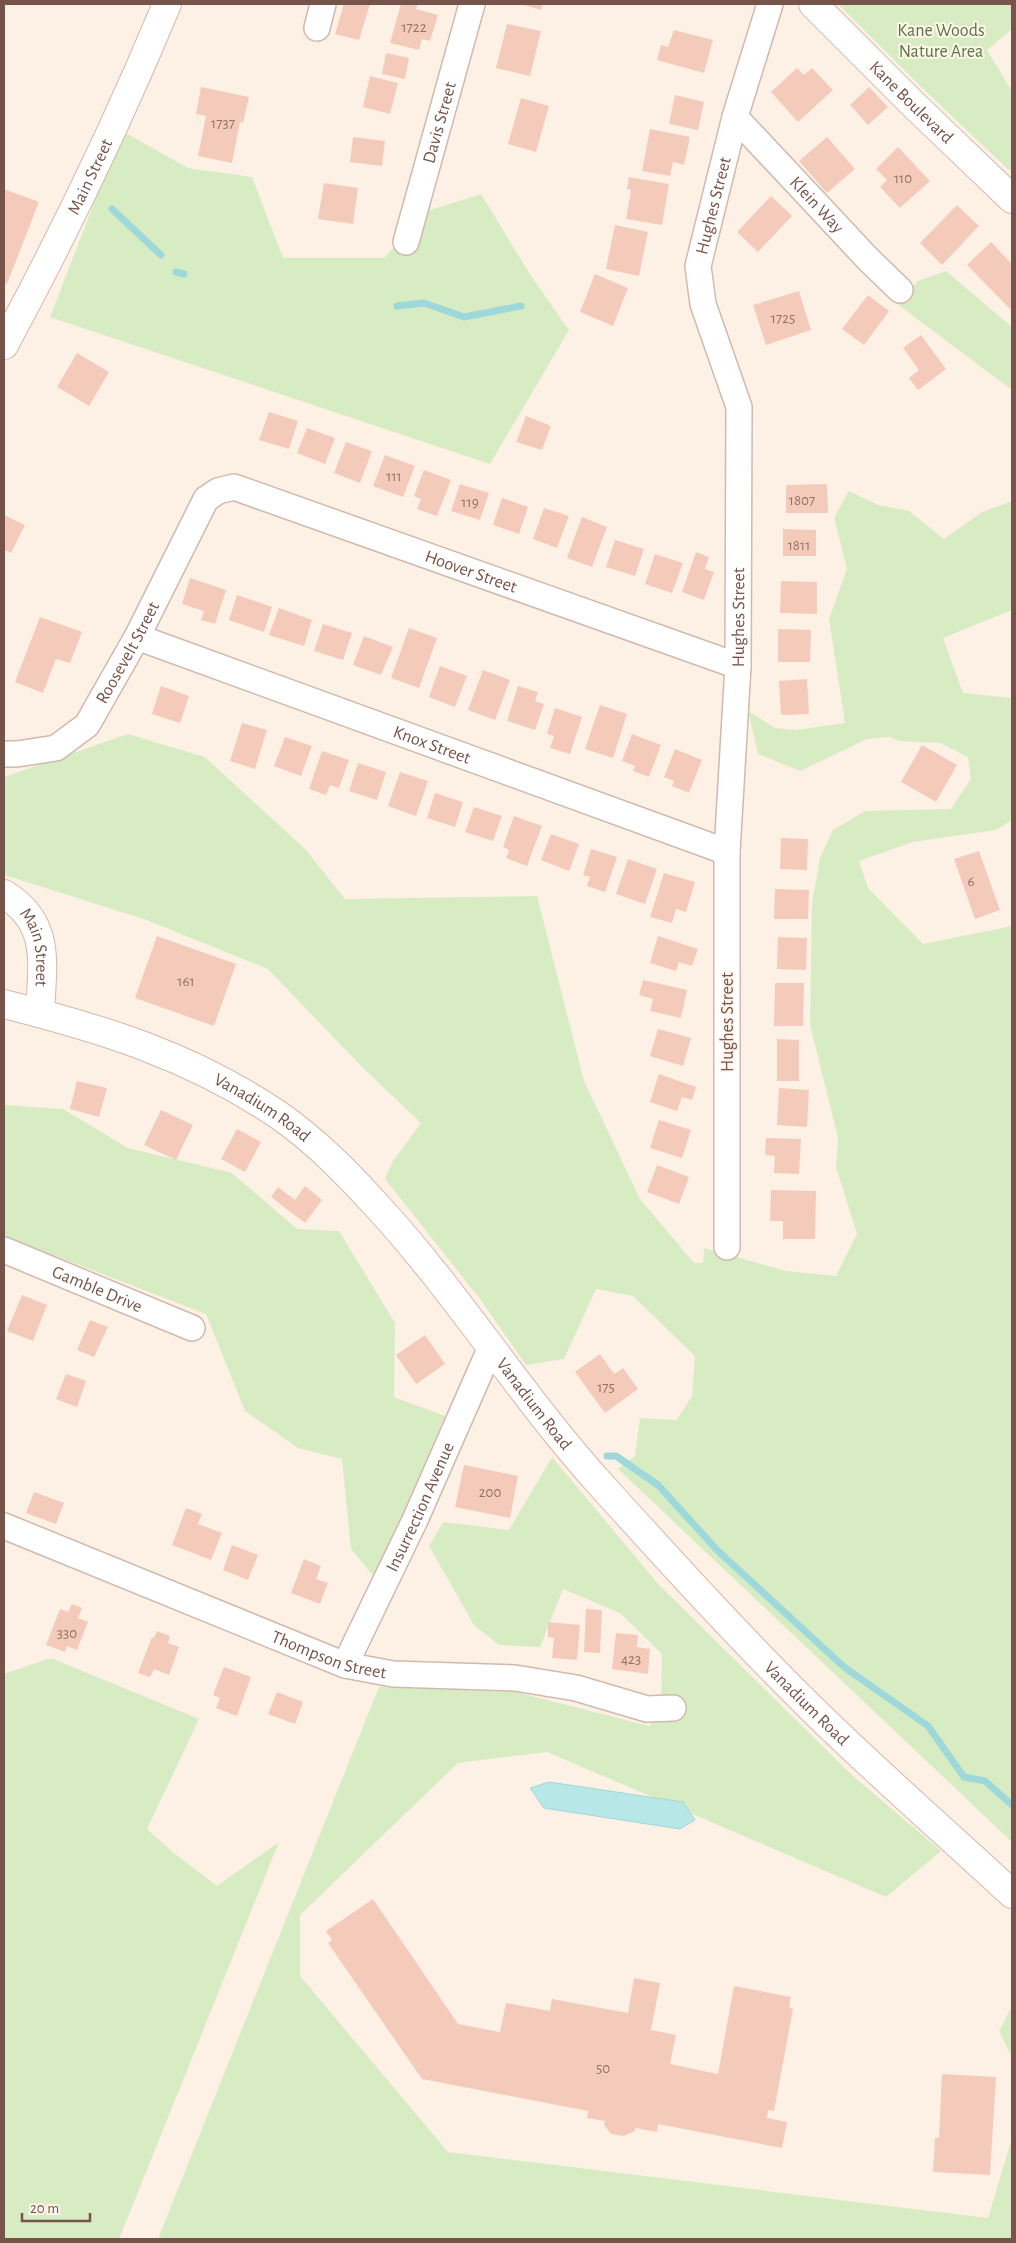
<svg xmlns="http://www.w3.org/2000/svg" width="1016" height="2243" viewBox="0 0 1016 2243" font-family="'Alegreya Sans',sans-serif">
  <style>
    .green { fill: #d8ecc3 }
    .water { fill: #b8e7e8; stroke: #9ed8da }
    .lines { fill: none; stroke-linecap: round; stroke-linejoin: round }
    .stream { stroke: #9ed8da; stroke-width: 7 }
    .building { fill: #f4cbbb }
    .street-casing { stroke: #d1b9ad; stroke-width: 28 }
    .secondary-casing { stroke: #d5b8ab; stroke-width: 30 }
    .street { stroke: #fff; stroke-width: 25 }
    .secondary { stroke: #fff; stroke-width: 28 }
    .labels { text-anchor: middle; stroke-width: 4; stroke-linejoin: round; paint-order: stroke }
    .number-label { font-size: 15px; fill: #967266 }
    .park-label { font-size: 18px; fill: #56783d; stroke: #fff5ec }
    .street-label { font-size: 18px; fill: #775449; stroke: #fff5ec }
  </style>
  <rect width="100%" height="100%" fill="#fdf1e5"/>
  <!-- green -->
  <path class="green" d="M 838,4 L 1012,4 L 1012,29 L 987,50 L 1012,91 L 1012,173 L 917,83 Z
    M 122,131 L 188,168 L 252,177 L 283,258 L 384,258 L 427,211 L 481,194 L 533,279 L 569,330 L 490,464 L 50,317 Z
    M 946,271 L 1012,327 L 1012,390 L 896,303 L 918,281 Z
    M 849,491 L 878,505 L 909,511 L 944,539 L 982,512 L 1012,501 L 1012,610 L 943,638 L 963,693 L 1012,698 L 1012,820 L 996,830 L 913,842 L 859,861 L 868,888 L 923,944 L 1012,926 L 1012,1842 L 618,1469 L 635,1456 L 640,1418 L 677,1420 L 692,1396 L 695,1356 L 633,1296 L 596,1289 L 564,1359 L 526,1365 L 480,1299 L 385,1179 L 393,1161 L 421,1123 L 361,1066 L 268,969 L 144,919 L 4,875 L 4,777 L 128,734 L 205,757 L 306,850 L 345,899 L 537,896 L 584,1081 L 640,1199 L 694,1263 L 703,1263 L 704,1248 L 786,1271 L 836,1276 L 857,1234 L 836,1167 L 838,1138 L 810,1025 L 812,903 L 820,858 L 833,830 L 865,811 L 951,809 L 971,779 L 968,757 L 940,743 L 900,741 L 890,737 L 867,739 L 800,771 L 758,754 L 748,711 L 775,728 L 797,730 L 845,723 L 829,619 L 847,569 L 834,518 Z
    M 4,1105 L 63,1109 L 128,1148 L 232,1173 L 297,1229 L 339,1231 L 395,1323 L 394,1397 L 445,1416 L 375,1578 L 351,1549 L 342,1459 L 298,1448 L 245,1411 L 206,1314 L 4,1236 Z
    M 552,1457 L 660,1586 L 852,1775 L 941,1851 L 886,1897 L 547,1752 L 458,1763 L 300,1915 L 300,1976 L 448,2152 L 988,2218 L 1012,2138 L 1012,2239 L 158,2239 L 379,1687 L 516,1692 L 649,1726 L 661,1715 L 662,1654 L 620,1613 L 563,1589 L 540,1647 L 499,1645 L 474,1625 L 429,1546 L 443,1522 L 509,1530 Z
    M 51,1658 L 199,1719 L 147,1829 L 175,1854 L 217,1886 L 279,1842 L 119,2239 L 4,2239 L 4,1674 Z
    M 1012,2006 L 1012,2058 L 999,2031 Z"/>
  <!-- water -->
  <path class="water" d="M 549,1782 L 683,1802 L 695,1820 L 680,1829 L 544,1808 L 530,1788 Z"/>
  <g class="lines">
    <!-- stream -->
    <path class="stream" d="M 112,209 L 161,255
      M 176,272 L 184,274
      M 397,306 L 424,303 L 464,317 L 521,306
      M 607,1456 L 616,1456 L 658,1485 L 718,1551 L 844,1667 L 928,1726 L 964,1777 L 985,1781 L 1012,1805"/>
  </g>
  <!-- building -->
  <path class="building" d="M 344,4 L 370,4 L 359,40 L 335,34 Z
    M 401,4 L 418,4 L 416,9 L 438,15 L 430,41 L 422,39 L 419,50 L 390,43 Z
    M 520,4 L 543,4 L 541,10 Z
    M 507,24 L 541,31 L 530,76 L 496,68 Z
    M 674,30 L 713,40 L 704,73 L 657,60 L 661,45 L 668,47 Z
    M 386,53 L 409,58 L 405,79 L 382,74 Z
    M 797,68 L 804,75 L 812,68 L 833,90 L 798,122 L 771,92 Z
    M 370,76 L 398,83 L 390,114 L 363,107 Z
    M 201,87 L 249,97 L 243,123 L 240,122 L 232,163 L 198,156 L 206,116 L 196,114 Z
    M 869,87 L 888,107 L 868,125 L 850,105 Z
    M 675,95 L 704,102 L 698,130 L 669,124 Z
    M 521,98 L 549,106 L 536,152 L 508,144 Z
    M 650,129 L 690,137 L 684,165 L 673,162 L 670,176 L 642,171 Z
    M 353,137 L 385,141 L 382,166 L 350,162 Z
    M 827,137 L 855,169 L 827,193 L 799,161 Z
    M 898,147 L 930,181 L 900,208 L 880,187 L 887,180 L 876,169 Z
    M 629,177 L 669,184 L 662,225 L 626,219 L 631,190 L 627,189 Z
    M 324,183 L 358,188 L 353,224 L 318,219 Z
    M 4,189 L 39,202 L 7,284 L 4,283 Z
    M 771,196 L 792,216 L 758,252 L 737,232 Z
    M 957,205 L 979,226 L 942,265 L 920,243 Z
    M 615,225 L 648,232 L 639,276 L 606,269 Z
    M 991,242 L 1012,264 L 1012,311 L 967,265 Z
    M 595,274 L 628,288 L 613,326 L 580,312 Z
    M 799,291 L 811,330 L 766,345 L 753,305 Z
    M 868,295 L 889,311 L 864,345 L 842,329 Z
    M 921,335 L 946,369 L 918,390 L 909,378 L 919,370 L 903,348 Z
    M 77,353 L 109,372 L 89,406 L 57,387 Z
    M 269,412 L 298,421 L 289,449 L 259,440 Z
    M 526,416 L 551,426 L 542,450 L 516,442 Z
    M 307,428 L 335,438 L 325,464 L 297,453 Z
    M 346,442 L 372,451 L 360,483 L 334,473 Z
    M 385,455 L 415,466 L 403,497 L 373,486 Z
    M 424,470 L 451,480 L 437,516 L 417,509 L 421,499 L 414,496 Z
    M 460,484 L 489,493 L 480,520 L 451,511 Z
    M 827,484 L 828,513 L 786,513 L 786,485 Z
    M 502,498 L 528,507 L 519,534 L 493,525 Z
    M 544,508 L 569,516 L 557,548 L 533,539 Z
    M 4,515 L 25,525 L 11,553 L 4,550 Z
    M 582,517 L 607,527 L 592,567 L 567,558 Z
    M 783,529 L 816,530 L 816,556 L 783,556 Z
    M 615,540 L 644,549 L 635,576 L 606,567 Z
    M 696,552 L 709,557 L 705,569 L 714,572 L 704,600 L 682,592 Z
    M 655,554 L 683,563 L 672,593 L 645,584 Z
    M 190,578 L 226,590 L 215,624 L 201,620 L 204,611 L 182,604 Z
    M 781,581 L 817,582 L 817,614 L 780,613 Z
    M 237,595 L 272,607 L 264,632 L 229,620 Z
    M 279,608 L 312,620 L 304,646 L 269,635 Z
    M 40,617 L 82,632 L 70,663 L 56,659 L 43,693 L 15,682 Z
    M 323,624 L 352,633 L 343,660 L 314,651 Z
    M 409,628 L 437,638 L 419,688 L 391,678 Z
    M 778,629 L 811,630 L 810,662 L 778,662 Z
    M 364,636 L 393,647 L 381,675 L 353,665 Z
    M 440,666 L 467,676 L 455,707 L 429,697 Z
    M 483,670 L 510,680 L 495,720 L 468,710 Z
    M 807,679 L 809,714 L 781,715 L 779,681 Z
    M 161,686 L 189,696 L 180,723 L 152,714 Z
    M 518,686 L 538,692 L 535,701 L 544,704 L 535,730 L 507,721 Z
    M 600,705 L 627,714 L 613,758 L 585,749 Z
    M 555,708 L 582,717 L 570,754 L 550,748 L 554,736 L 547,734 Z
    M 242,723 L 267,730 L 255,769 L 230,761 Z
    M 632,734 L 661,745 L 649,777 L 633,771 L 635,766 L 622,761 Z
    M 285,737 L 312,746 L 301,776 L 274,766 Z
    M 922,745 L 957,765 L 936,802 L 901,782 Z
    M 675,749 L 702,760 L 689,793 L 672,786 L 674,781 L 664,777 Z
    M 322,751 L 349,760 L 339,788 L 330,785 L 326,795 L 309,789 Z
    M 358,763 L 386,772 L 377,800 L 349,791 Z
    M 400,772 L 428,781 L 416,816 L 388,806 Z
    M 435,793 L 463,802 L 455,827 L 427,818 Z
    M 474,807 L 502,816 L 493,841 L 465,832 Z
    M 514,816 L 542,826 L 527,866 L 506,858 L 509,850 L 503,847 Z
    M 551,834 L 579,844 L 569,871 L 541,860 Z
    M 781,838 L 808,839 L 807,870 L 780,869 Z
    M 591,849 L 617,857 L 605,892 L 587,886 L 590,877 L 583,875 Z
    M 979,851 L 1000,910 L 975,919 L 954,859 Z
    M 628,859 L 657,869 L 645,904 L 616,894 Z
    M 664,873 L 695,882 L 686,912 L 676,909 L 672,923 L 650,917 Z
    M 775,889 L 809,890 L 808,919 L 774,919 Z
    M 157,936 L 236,964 L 214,1026 L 135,998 Z
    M 658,936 L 698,949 L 692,966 L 679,962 L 676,971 L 650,963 Z
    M 778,937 L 807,938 L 806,970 L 777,969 Z
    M 643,980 L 687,990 L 681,1018 L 650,1011 L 653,999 L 639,995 Z
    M 775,983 L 804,983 L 803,1026 L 774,1026 Z
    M 658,1029 L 691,1038 L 683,1066 L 650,1056 Z
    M 777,1039 L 799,1040 L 799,1081 L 777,1081 Z
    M 659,1074 L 696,1087 L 692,1100 L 682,1097 L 677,1111 L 650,1102 Z
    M 77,1081 L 107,1088 L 99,1117 L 70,1109 Z
    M 779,1088 L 809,1090 L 807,1127 L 777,1125 Z
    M 161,1110 L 193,1125 L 176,1160 L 144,1145 Z
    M 659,1120 L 691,1130 L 682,1158 L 650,1148 Z
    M 237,1129 L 261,1142 L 245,1172 L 221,1159 Z
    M 766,1138 L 801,1139 L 799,1174 L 774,1173 L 775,1156 L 765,1155 Z
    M 657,1165 L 689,1177 L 679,1204 L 647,1192 Z
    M 305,1186 L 322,1200 L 305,1223 L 271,1197 L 278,1187 L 295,1200 Z
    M 771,1190 L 816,1191 L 815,1239 L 783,1239 L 783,1221 L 770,1221 Z
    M 22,1295 L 47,1305 L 33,1341 L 7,1331 Z
    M 90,1320 L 108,1327 L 94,1357 L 77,1350 Z
    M 425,1335 L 445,1364 L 416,1384 L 396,1355 Z
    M 600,1354 L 614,1374 L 623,1368 L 638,1389 L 605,1413 L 575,1372 Z
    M 66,1374 L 86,1381 L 77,1407 L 56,1399 Z
    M 464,1465 L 518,1476 L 510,1518 L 455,1507 Z
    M 34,1492 L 64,1503 L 56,1524 L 26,1513 Z
    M 186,1508 L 202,1514 L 198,1524 L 222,1533 L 211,1560 L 172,1545 Z
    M 232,1545 L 258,1555 L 248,1580 L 223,1570 Z
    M 304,1559 L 321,1566 L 316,1579 L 328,1583 L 320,1604 L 291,1593 Z
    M 72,1604 L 82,1608 L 78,1618 L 88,1622 L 77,1650 L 67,1646 L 65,1652 L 46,1645 L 60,1609 L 68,1612 Z
    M 586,1609 L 602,1610 L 600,1653 L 584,1652 Z
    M 548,1622 L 580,1625 L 577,1660 L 552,1658 L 554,1638 L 548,1637 Z
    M 157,1631 L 170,1636 L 168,1643 L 179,1647 L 169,1675 L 154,1669 L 150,1677 L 138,1673 L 152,1637 L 154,1638 Z
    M 616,1633 L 638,1635 L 637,1647 L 650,1649 L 648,1674 L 612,1669 Z
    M 224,1667 L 251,1677 L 237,1716 L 216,1708 L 220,1698 L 213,1695 Z
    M 277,1692 L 303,1702 L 295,1724 L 268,1714 Z
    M 373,1899 L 458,2024 L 500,2032 L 506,2003 L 550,2011 L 552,1999 L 628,2013 L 634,1978 L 660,1983 L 651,2030 L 676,2035 L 670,2064 L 718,2074 L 734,1986 L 791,1997 L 789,2007 L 793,2009 L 774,2111 L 768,2110 L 767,2118 L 787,2122 L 782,2148 L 658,2124 L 657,2132 L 635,2128 L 635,2131 L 624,2136 L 611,2134 L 604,2125 L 605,2121 L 587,2118 L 588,2111 L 422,2079 L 328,1943 L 332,1940 L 326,1931 Z
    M 942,2074 L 996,2077 L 990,2175 L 933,2172 L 935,2138 L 939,2138 Z"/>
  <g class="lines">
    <!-- street casing -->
    <g class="street-casing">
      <g id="street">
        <path d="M 317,28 L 323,4"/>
        <path id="s1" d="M 735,117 L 868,259 L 900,290"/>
        <path id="s2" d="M 406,242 L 472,4"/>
        <path id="s3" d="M 137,637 L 727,852"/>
        <path id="s4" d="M 4,754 L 17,754 L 56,748 L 87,725 L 137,637 L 206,499 L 218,491 L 234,487 L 738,666"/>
        <path id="s5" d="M 727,1247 L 727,852 L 738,666 L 739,407 L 703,304 L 698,266 L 735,117 L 770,4"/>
        <path id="s6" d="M 4,1250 L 192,1328"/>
        <path id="s7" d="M 4,1526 L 345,1665 L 393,1674 L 515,1678 L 576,1688 L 647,1709 L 673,1708"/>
        <path id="s8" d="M 345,1665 L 415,1520 L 491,1347"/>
      </g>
    </g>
    <!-- secondary casing -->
    <g class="secondary-casing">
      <g id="secondary">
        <path id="s9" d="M 813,4 L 916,107 L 1012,199"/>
        <path id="s10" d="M 4,345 C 64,234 119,120 167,4"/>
        <path id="s11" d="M 4,894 C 52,923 42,965 40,1013"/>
        <path id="s12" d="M 4,1004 C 103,1029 191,1056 277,1114 C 315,1140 347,1173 378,1207 C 459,1295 522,1398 602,1486 C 670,1561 738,1636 810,1707 C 875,1771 945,1832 1012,1894"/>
      </g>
    </g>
    <!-- street -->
    <use href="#street" class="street"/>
    <!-- secondary -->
    <use href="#secondary" class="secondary"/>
  </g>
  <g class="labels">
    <!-- number labels -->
    <g class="number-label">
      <text x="414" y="32">1722</text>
      <text x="223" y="128">1737</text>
      <text x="903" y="183">110</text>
      <text x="783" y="323">1725</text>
      <text x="394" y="481">111</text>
      <text x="802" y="505">1807</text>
      <text x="470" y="507">119</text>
      <text x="799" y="550">1811</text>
      <text x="971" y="886">6</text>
      <text x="186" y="986">161</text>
      <text x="606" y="1392">175</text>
      <text x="490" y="1497">200</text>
      <text x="67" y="1638">330</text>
      <text x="631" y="1664">423</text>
      <text x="603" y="2073">50</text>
    </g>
    <!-- park labels -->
    <g class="park-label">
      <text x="941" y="36">Kane Woods<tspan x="941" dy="21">Nature Area</tspan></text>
    </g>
    <!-- street labels -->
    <g class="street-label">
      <text dy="6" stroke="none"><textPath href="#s9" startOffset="139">Kane Boulevard</textPath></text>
      <text dy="6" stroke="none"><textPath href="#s2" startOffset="124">Davis Street</textPath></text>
      <text dy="6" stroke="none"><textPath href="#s10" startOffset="189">Main Street</textPath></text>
      <text dy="6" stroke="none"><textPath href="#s1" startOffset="120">Klein Way</textPath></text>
      <text dy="6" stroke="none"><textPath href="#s5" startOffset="1050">Hughes Street</textPath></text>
      <text dy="6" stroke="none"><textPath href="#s4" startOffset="629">Hoover Street</textPath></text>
      <text dy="6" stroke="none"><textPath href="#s5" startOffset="630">Hughes Street</textPath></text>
      <text dy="6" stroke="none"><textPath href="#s4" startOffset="174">Roosevelt Street</textPath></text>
      <text dy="6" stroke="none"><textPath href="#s3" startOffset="314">Knox Street</textPath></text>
      <text dy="6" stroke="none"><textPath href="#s11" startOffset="66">Main Street</textPath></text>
      <text transform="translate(727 1022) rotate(-90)" y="6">Hughes Street</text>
      <text dy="6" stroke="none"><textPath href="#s12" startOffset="280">Vanadium Road</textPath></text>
      <text dy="6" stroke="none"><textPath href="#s6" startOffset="101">Gamble Drive</textPath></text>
      <text dy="6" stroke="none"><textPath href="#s12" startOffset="685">Vanadium Road</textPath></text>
      <text dy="6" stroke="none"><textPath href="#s8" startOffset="175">Insurrection Avenue</textPath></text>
      <text dy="6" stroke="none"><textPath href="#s7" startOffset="350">Thompson Street</textPath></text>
      <text dy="6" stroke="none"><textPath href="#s12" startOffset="1090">Vanadium Road</textPath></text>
    </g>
  </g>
  <!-- border -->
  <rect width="1016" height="2243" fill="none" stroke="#775449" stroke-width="10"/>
  <!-- scale -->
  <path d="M22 2213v8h68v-8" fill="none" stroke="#775449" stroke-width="2.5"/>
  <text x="30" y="2213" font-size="15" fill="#775449" stroke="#fff5ec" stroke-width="4" paint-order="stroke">20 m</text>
</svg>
